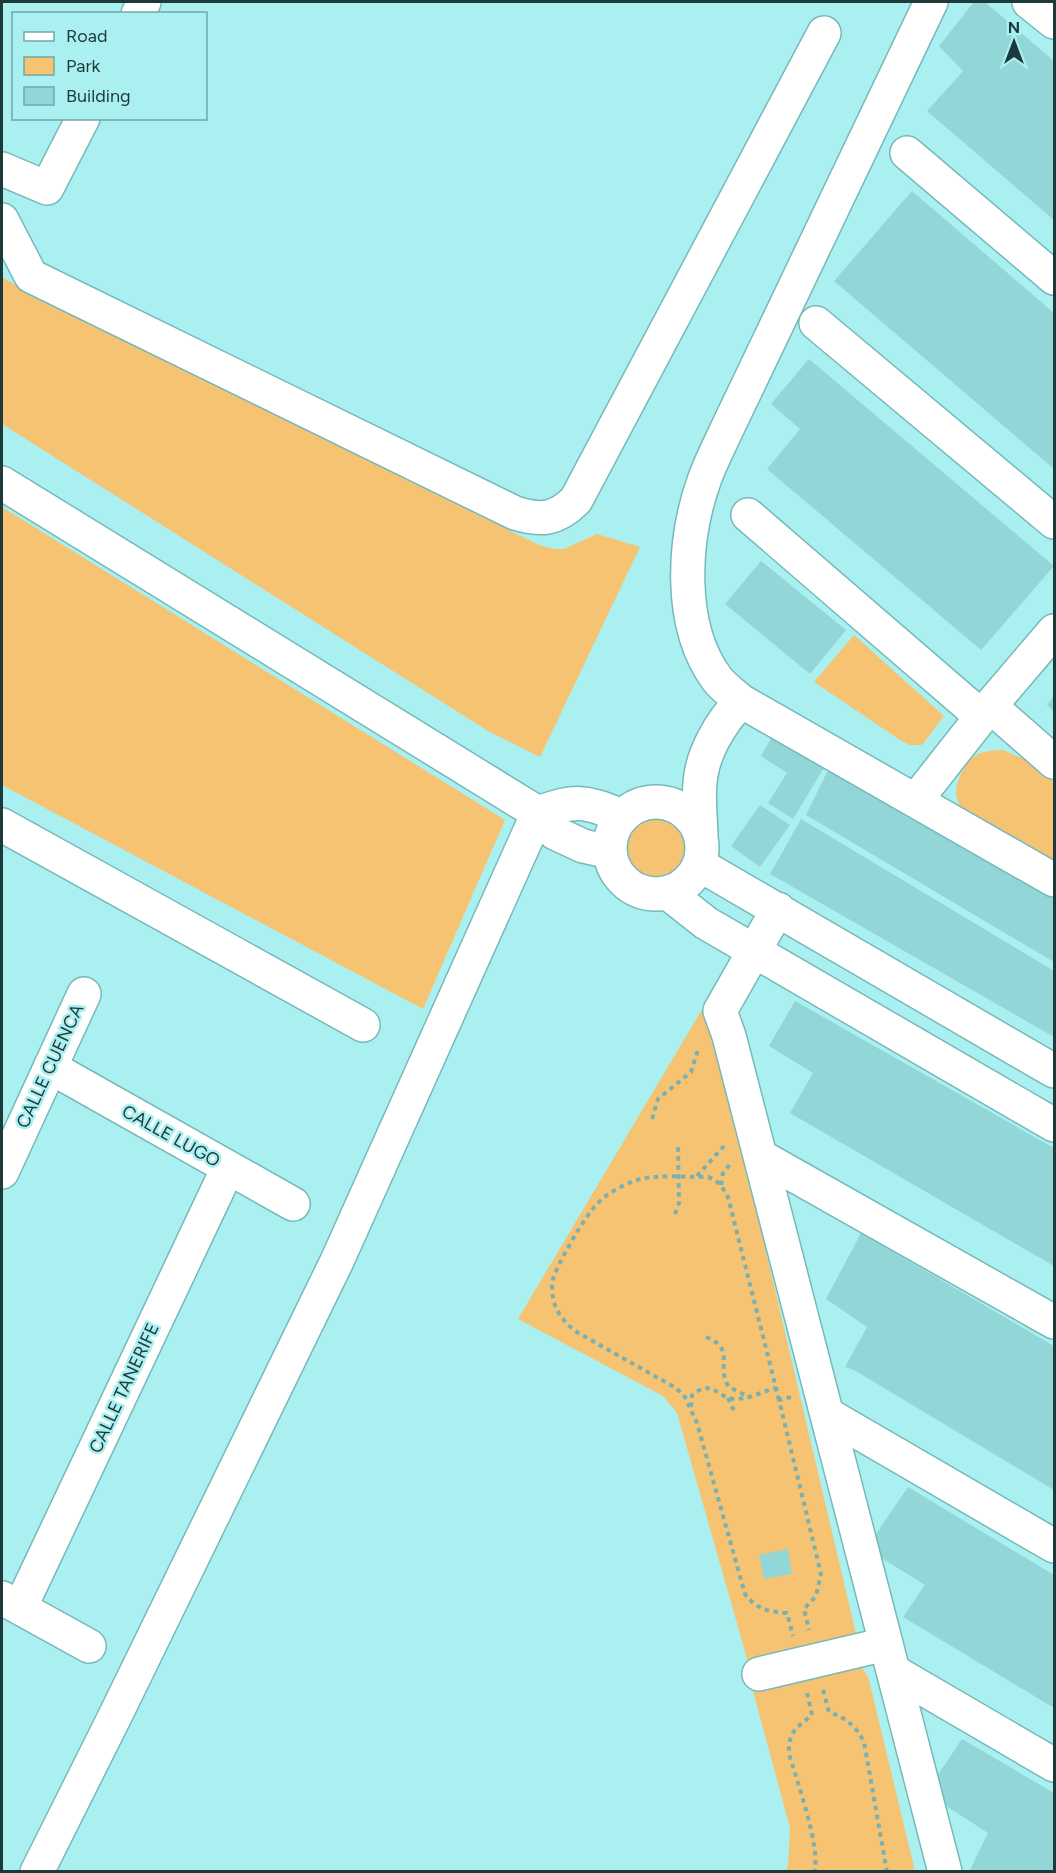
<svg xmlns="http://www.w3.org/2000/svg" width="1056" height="1873" viewBox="0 0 1056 1873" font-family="Figtree,sans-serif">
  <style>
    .green { fill: #f6c373 }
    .building { fill: #92d6d7 }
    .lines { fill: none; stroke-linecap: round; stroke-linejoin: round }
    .minor-casing { stroke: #76b9ba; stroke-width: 36 }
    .path { stroke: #79b0b1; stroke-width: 4; stroke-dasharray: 4.5 4.5; stroke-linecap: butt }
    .minor { stroke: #fff; stroke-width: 33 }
    .labels { text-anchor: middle; stroke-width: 5; stroke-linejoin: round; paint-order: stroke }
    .street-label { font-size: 18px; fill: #1d393a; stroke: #abf0f1 }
  </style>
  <rect width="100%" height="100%" fill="#abf0f1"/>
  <!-- green -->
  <path class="green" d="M 2,277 L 20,288 L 539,545 L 554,549 L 564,549 L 597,534 L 640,547 L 540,757 L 488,731 L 2,424 Z
    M 2,507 L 505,820 L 423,1009 L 2,785 Z
    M 854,635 L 944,716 L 922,745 L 910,745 L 900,740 L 814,682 Z
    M 1003,750 L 1031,762 L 1054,782 L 1054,866 C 1032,853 974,826 961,807 C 953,796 956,783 962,772 C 973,752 982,751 1003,750 Z
    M624 847a33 33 0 1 1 66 0a33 33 0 1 1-66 0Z
    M 707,1001 L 857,1638 L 748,1662 L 677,1413 L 663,1396 L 518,1319 Z
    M 851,1666 L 862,1668 L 868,1676 L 915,1871 L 786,1871 L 788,1866 L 790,1828 L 753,1691 Z"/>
  <!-- building -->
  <path class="building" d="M 974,2 L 985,2 L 1054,61 L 1054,220 L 927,111 L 963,71 L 939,46 Z
    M 912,191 L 1054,313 L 1054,469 L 834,281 Z
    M 809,359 L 1054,566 L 981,650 L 767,469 L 800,429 L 771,404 Z
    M 761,561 L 846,630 L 810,674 L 725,604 Z
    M 1054,696 L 1054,712 L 1047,705 Z
    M 776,730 L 828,761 L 793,819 L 768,803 L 787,773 L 761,756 Z
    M 830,766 L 1054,899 L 1054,962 L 806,815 Z
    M 760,805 L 790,825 L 760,867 L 731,846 Z
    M 801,819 L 1054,971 L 1054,1037 L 770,874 Z
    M 795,1001 L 1054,1148 L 1054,1266 L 790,1113 L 813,1073 L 769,1046 Z
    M 861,1233 L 1054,1346 L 1054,1490 L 854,1370 L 845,1367 L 867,1327 L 826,1299 Z
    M 908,1487 L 1054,1575 L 1054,1708 L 903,1617 L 925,1585 L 880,1557 L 874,1537 Z
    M 788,1549 L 792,1574 L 764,1579 L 759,1555 Z
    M 962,1739 L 1054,1793 L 1054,1872 L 969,1872 L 988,1833 L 940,1802 L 937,1776 Z"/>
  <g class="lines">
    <!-- minor casing -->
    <g class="minor-casing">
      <path id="minor" d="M 1029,2 L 1054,22
        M 138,14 L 144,2
        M 907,153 L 1054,278
        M 2,169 L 47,188 L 83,118
        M 2,220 L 31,276 L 515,513 C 541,521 556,520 576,500 L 824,33
        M 816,323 L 1054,522
        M 2,483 L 538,813 L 555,833 L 583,846 L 610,852
        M 748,515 L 982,717
        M 741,701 C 733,694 723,687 717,679 C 677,625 683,538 705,478 C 711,462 719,446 726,431 L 931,2
        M 990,706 L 1054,631
        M 916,800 L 990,706 L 1054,762
        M610 848a46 46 0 1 1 92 0a46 46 0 1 1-92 0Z
        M 2,825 L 363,1025
        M 701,839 C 701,821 698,801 700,783 C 702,753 721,722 741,701 L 1054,880
        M 700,865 L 1054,1071
        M 668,893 L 706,923 L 1054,1125
        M 778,909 L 720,1011 L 729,1036 L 945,1872
        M 50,1067 L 293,1204
        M 760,1156 L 1054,1322
        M 2,1172 L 84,994
        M 827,1414 L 1054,1546
        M 2,1598 L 89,1646
        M 20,1608 L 228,1168
        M 893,1671 L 1054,1765
        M 759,1674 L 886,1644
        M 37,1872 L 117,1712 L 337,1261 L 538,813 C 576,799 585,801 622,816"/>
    </g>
    <!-- path -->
    <path class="path" d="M 652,1119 L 658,1099 L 691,1072 L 698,1050
      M 697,1176 L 724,1146
      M 721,1185 L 723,1173 L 731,1163
      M 675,1214 L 679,1203 L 678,1146
      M 706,1337 C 737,1349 715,1367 729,1387 L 749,1397
      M 791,1397 L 779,1400 L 821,1574 L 816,1596 L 804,1609 L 809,1630
      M 728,1398 L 735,1413
      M 779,1400 L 728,1197 C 723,1188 718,1180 708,1177 C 687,1177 652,1174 634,1181 C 621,1186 608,1193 598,1203 C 586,1214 555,1267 552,1283 C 552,1287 552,1293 553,1297 C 555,1312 564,1321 575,1331 L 676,1388 L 685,1397 L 697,1423 L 745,1594 C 756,1609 769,1612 787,1613 L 793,1636
      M 691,1407 L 692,1395 C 714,1378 716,1398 735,1399 C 749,1399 762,1392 776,1388
      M 823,1690 L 829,1712 C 846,1718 856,1726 864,1742 L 887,1872
      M 807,1693 L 812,1715 C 796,1728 788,1732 789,1754 C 796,1778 822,1851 814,1872"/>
    <!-- minor -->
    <use href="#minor" class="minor"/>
  </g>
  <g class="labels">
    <!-- street labels -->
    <g class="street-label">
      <text transform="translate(50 1066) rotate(-65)" y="6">CALLE CUENCA</text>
      <text transform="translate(171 1136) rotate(29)" y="6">CALLE LUGO</text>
      <text transform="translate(124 1388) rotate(-65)" y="6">CALLE TANERIFE</text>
    </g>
  </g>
  <!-- border -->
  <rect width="1056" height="1873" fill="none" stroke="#1d393a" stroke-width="6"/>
  <!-- legend -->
  <rect x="12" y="12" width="195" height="108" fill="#abf0f1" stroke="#72a7a8" stroke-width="1.5"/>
  <rect x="24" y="32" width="30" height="9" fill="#ffffff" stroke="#72a7a8" stroke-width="1.5"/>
  <text x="66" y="42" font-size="18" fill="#1d393a">Road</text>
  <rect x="24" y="57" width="30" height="18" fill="#f6c373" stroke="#72a7a8" stroke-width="1.5"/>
  <text x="66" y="72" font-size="18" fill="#1d393a">Park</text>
  <rect x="24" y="87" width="30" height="18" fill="#92d6d7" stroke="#72a7a8" stroke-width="1.5"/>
  <text x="66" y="102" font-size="18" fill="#1d393a">Building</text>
  <!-- north arrow -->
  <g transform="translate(1014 42)" stroke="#abf0f1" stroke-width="4.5" paint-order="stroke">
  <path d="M0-4.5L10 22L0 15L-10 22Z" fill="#1d393a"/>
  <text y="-9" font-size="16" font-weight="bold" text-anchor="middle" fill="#1d393a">N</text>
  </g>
</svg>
